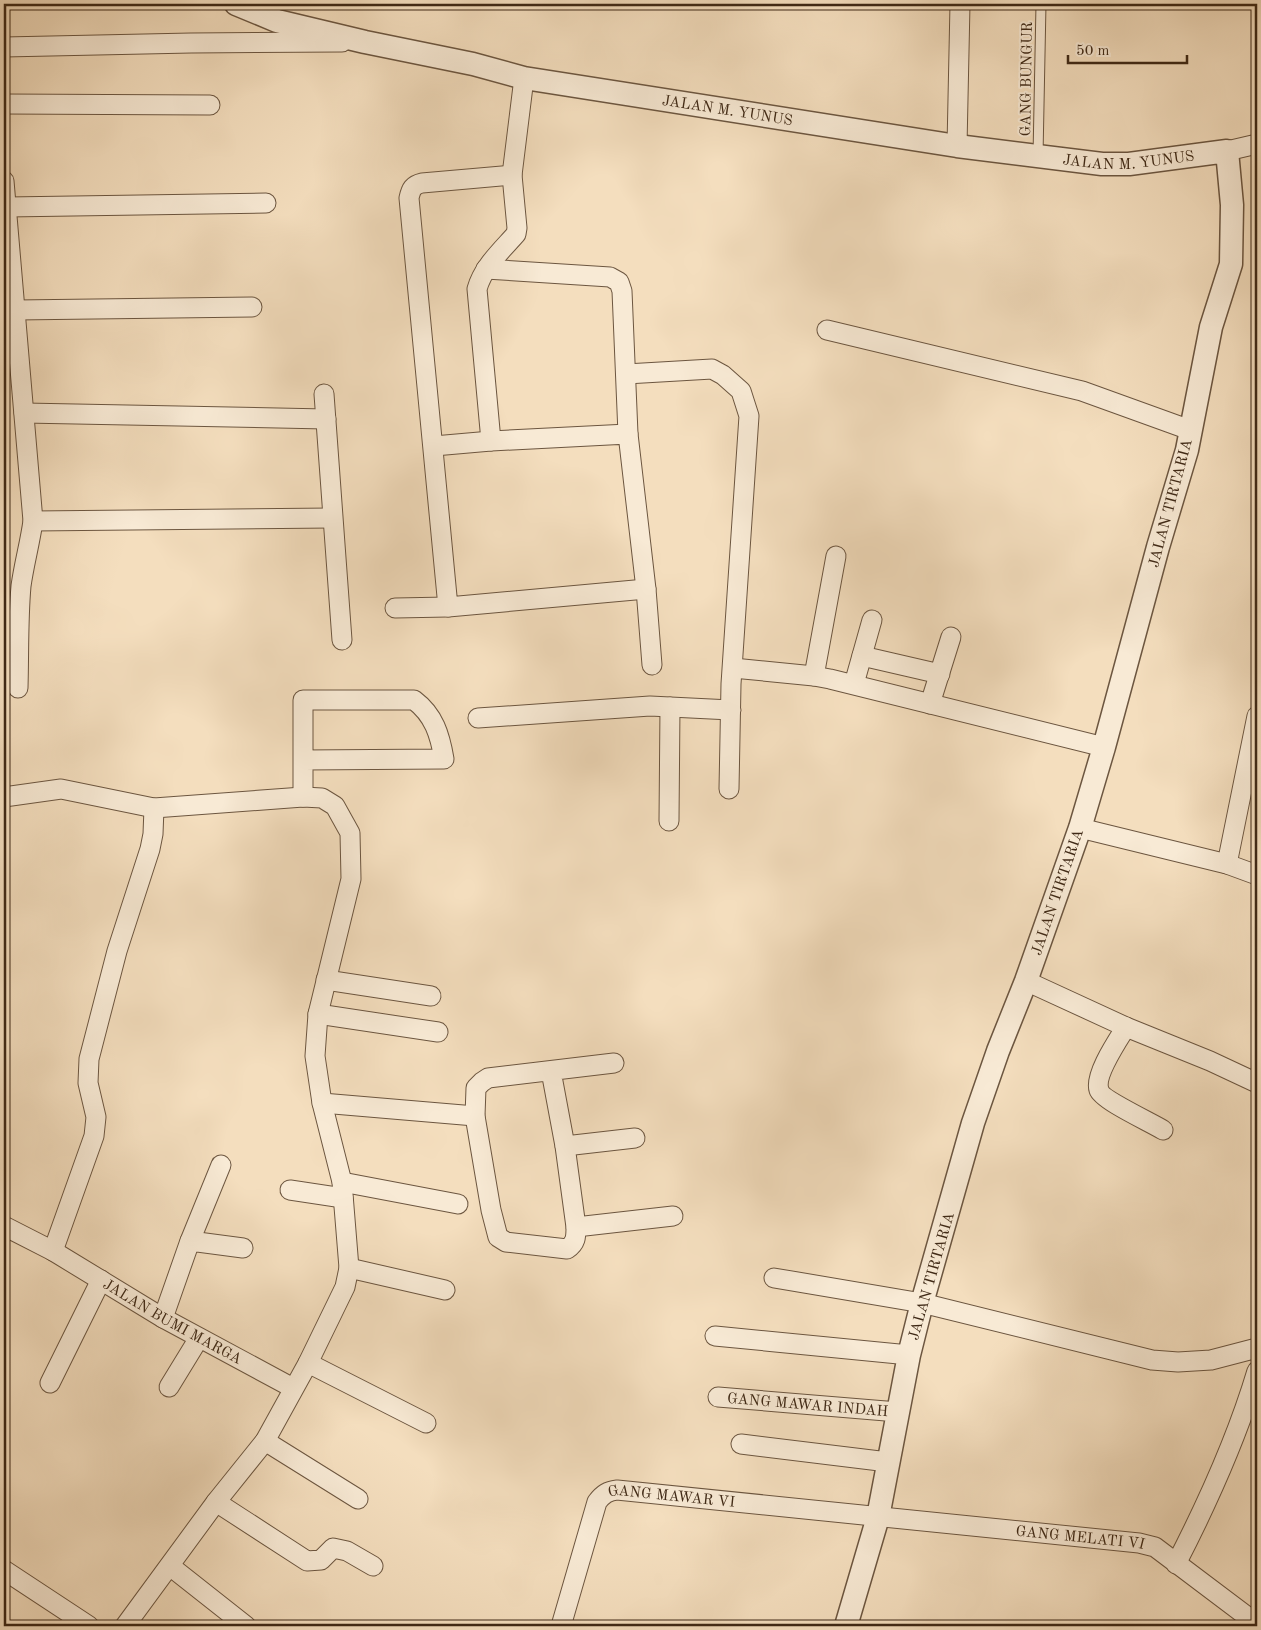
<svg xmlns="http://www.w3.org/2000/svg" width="1261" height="1630" viewBox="0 0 1261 1630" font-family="'Old Standard TT',serif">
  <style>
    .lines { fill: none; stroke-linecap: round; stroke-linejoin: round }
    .service-casing { stroke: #6c5640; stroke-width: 11 }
    .minor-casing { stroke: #6c5640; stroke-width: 21 }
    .tertiary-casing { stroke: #6c5640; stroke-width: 25 }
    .service { stroke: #f8ead5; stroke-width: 9 }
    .minor { stroke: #f8ead5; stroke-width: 19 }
    .tertiary { stroke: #f8ead5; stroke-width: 22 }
    .labels { text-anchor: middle; stroke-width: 4; stroke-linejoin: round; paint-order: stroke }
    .street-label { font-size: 15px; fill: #3f2916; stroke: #f8ead5 }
  </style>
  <rect width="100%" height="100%" fill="#f4debe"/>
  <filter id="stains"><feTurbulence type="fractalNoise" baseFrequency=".004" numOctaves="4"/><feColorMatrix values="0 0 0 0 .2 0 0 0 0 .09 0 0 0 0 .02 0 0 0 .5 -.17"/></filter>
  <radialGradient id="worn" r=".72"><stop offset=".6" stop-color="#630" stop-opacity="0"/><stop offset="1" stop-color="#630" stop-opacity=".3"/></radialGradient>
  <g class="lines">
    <!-- service casing -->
    <g class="service-casing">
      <path id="service" d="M 1038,156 L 1041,4"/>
    </g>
    <!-- minor casing -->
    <g class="minor-casing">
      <g id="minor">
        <path d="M 4,47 L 191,43 L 342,42"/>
        <path d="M 4,104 L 210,105"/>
        <path d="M 957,146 L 960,4"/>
        <path d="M 1227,151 L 1257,144"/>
        <path d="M 512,175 L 422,183 C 413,185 411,189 409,198 L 448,607 L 646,589"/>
        <path d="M 4,181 L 33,521 C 30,543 24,564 21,586 C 18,620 19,654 18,688"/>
        <path d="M 7,207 L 266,203"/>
        <path d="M 486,269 L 610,277 L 619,282 L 622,291 L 628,434"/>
        <path d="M 16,310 L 252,307"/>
        <path d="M 827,330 L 1082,391 L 1190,430"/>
        <path d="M 626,374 L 712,369 L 723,375 L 741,391 L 749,416 L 731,684 L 729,789"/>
        <path d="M 324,394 L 342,640"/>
        <path d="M 24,413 L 326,419"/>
        <path d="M 491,441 L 477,289 C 483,267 501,251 516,234 L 517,228 L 512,175 L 524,78"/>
        <path d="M 434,446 L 491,441 L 628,434 L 646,589 L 652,665"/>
        <path d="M 33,521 L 332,518"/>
        <path d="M 395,608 L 448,607"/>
        <path d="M 862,656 L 940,674"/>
        <path d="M 733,668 L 814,676 L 830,679 L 1104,747"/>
        <path d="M 814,676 L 836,556"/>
        <path d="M 854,684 L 872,620"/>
        <path d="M 930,704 L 951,637"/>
        <path d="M 478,718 L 650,706 L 731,710"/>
        <path d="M 303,760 L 444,759 C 440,735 434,715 414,700 L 303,700 L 303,797"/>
        <path d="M 4,797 L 61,789 L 154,808 L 303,797 L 322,798 L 335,806 L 350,833 L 351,879 L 318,1014 L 315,1056 L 322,1103 L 342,1182 L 349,1268 L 345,1287 L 308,1363 L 265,1441 L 216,1502 L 125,1626"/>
        <path d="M 669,821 L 670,707"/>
        <path d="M 1080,828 L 1227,864 L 1257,875"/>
        <path d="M 1227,864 L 1257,716"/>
        <path d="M 326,980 L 431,996"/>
        <path d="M 1026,981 L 1126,1027 L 1210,1061 L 1257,1083"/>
        <path d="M 318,1014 L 438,1032"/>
        <path d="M 1126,1027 C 1118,1040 1094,1075 1099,1090 C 1102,1100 1152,1123 1163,1130"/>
        <path d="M 551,1071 L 565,1146 L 576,1227 C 576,1237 576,1243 567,1249 L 506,1242 L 498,1237 L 491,1210 L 475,1116 L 476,1088 L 482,1082 L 488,1078 L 614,1063"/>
        <path d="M 322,1103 L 475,1116"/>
        <path d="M 565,1146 L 635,1138"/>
        <path d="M 342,1182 L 458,1204"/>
        <path d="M 290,1190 L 343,1198"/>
        <path id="s1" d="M 4,1226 L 53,1251 L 163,1318 L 293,1388"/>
        <path d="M 576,1227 L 673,1216"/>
        <path d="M 190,1241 L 221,1165"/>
        <path d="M 53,1251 L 94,1136 L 96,1117 L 88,1083 L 89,1059 L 117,951 L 150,849 L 153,834 L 154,808"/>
        <path d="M 349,1268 L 445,1290"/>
        <path d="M 774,1278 L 922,1303 L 1152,1360 L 1178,1362 L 1211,1360 L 1257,1348"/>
        <path d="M 163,1318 L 190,1241 L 243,1248"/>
        <path d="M 715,1336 L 909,1355"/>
        <path d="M 308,1363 L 426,1423"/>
        <path d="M 50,1383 L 101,1280"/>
        <path d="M 169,1387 L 199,1338"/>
        <path id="s2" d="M 718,1397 L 898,1412"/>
        <path d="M 265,1441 L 358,1499"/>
        <path d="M 741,1444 L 888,1462"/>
        <path d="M 216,1502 L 307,1561 L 321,1560 L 333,1548 L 347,1551 L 373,1566"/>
        <path d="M 1176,1564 C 1208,1502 1237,1438 1257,1371"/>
        <path d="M 170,1566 L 246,1626"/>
        <path d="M 4,1570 L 89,1626"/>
        <path id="s3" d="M 561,1626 L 597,1502 C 603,1494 608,1491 617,1490 L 1139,1543 L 1155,1547 L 1257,1624"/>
      </g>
    </g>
    <!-- tertiary casing -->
    <g class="tertiary-casing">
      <g id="tertiary">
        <path id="s4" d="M 236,4 L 277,21 L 365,42 L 473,64 L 524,78 L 957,146 L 1102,164 L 1129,164 L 1227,151 L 1232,205 L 1231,264 L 1211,327 L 1187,450 L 1158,547 L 1104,747 L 1080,828 L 1026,981 L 998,1051 L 973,1123 L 922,1303 L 909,1355 L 878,1517 L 846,1626"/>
      </g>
    </g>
    <!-- service -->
    <use href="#service" class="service"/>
    <!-- minor -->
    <use href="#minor" class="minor"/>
    <!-- tertiary -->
    <use href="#tertiary" class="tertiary"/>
  </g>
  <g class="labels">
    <!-- street labels -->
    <g class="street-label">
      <text transform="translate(1026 79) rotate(-89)" y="5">GANG BUNGUR</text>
      <text dy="5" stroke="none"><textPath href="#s4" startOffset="504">JALAN M. YUNUS</textPath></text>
      <text dy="5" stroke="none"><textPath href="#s4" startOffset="909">JALAN M. YUNUS</textPath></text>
      <text transform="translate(1170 503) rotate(-75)" y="5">JALAN TIRTARIA</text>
      <text transform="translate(1057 892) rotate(-71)" y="5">JALAN TIRTARIA</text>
      <text transform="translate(931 1276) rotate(-74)" y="5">JALAN TIRTARIA</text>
      <text dy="5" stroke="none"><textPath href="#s1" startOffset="194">JALAN BUMI MARGA</textPath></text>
      <text dy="5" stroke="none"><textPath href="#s2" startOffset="90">GANG MAWAR INDAH</textPath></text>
      <text dy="5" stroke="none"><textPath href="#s3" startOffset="208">GANG MAWAR VI</textPath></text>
      <text dy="5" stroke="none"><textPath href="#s3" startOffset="619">GANG MELATI VI</textPath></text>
    </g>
  </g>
  <!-- margin -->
  <rect width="1261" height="1630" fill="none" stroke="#f4debe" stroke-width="20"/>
  <rect x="5" y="5" width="1251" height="1620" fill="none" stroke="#3f2916" stroke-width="2.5"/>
  <rect x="10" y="10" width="1241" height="1610" fill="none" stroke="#3f2916"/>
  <!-- scale -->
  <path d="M1068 55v8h119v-8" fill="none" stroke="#3f2916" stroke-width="2.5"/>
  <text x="1076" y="55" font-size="15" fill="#3f2916" stroke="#f8ead5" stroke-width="4" paint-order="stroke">50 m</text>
  <rect width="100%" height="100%" filter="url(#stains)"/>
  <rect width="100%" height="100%" fill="url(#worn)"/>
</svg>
